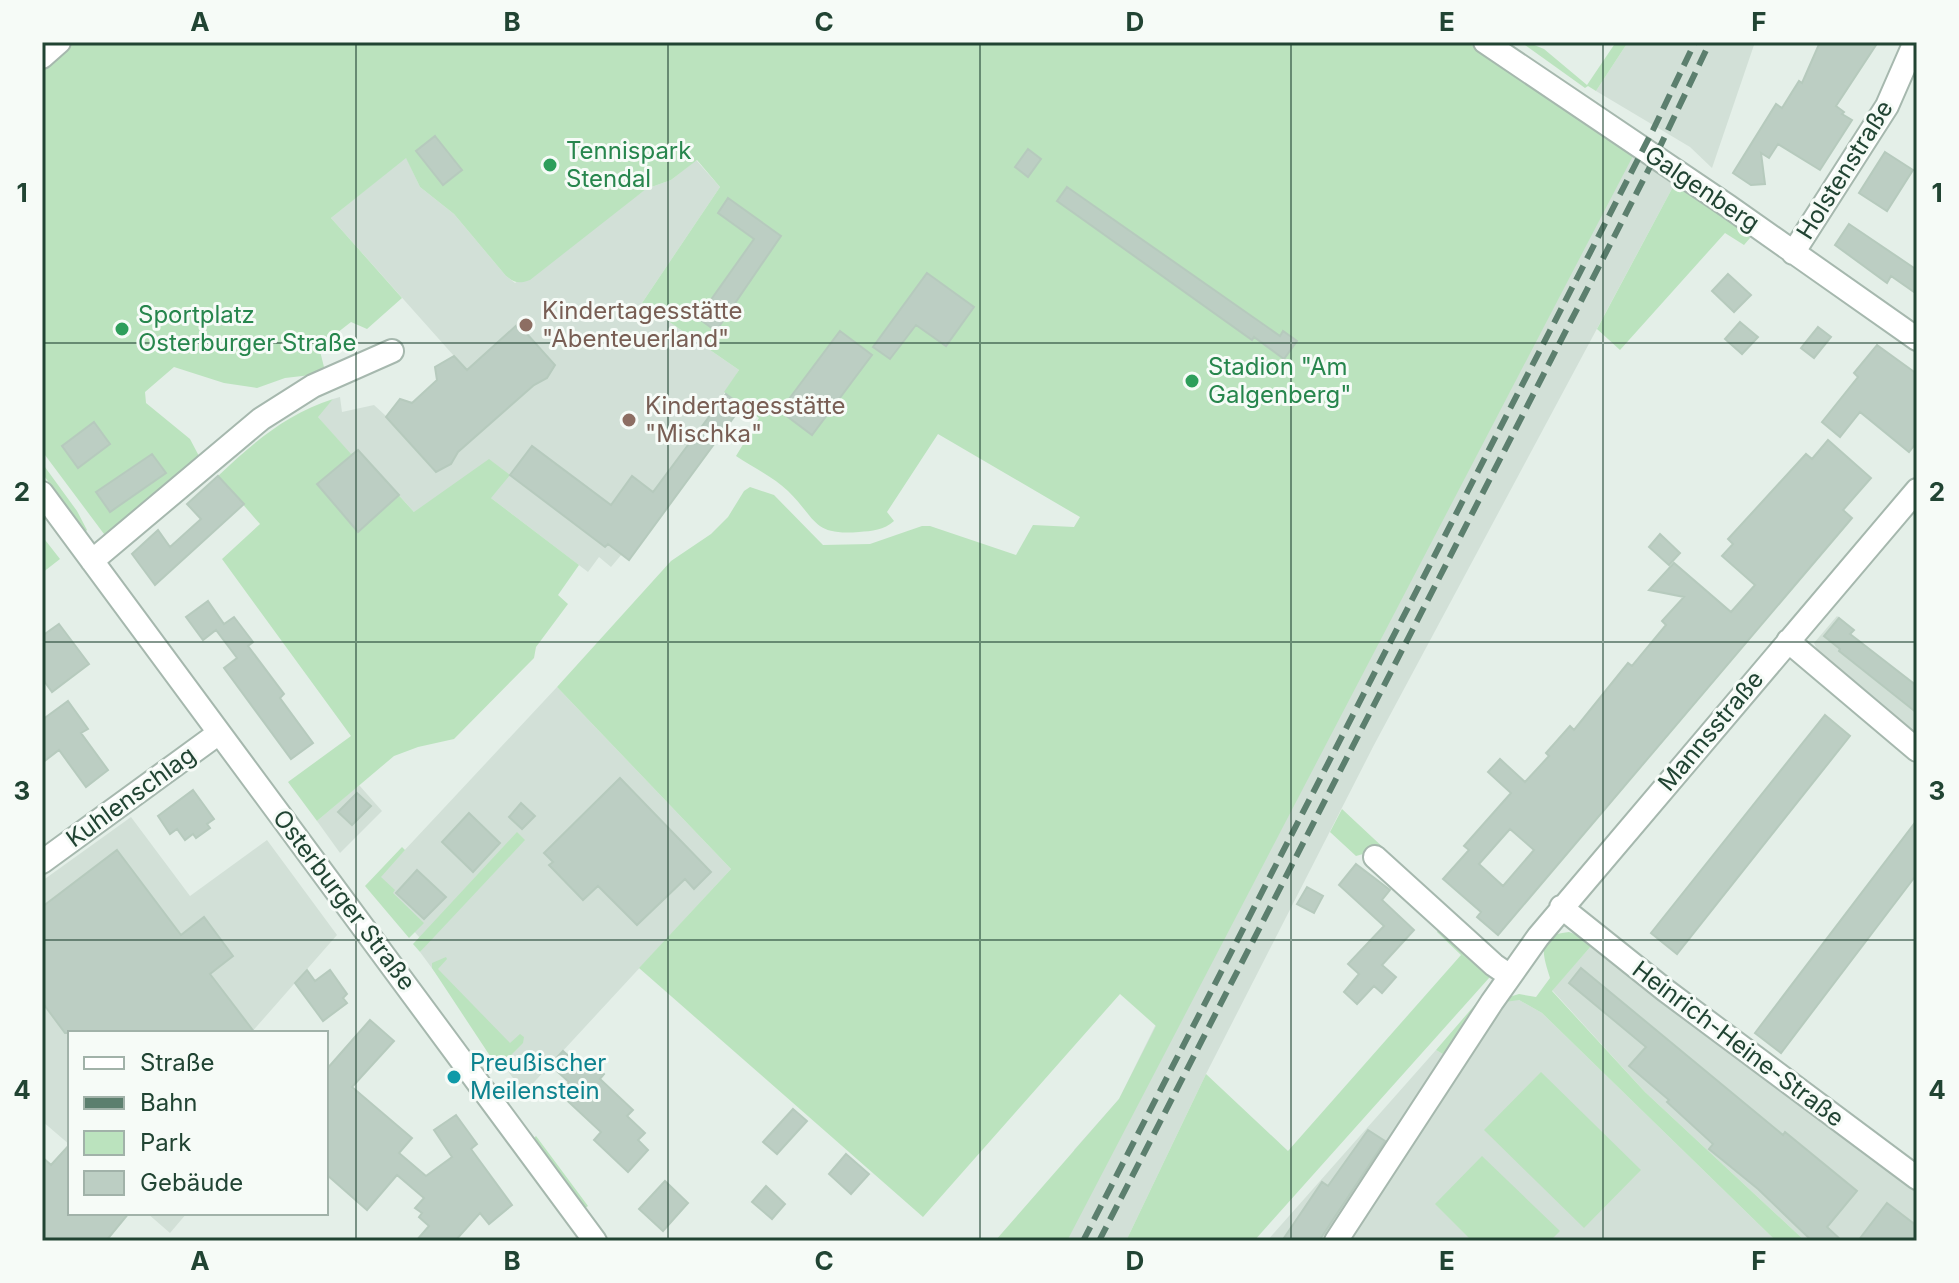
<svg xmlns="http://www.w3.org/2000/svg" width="1959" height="1283" viewBox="0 0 1959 1283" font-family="Inter,sans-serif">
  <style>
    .built { fill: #d2e0d7 }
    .green { fill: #bbe3be }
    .building { fill: #bccec3; stroke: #b6cabd; stroke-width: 2; fill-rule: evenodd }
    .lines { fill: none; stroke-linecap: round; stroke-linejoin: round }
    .minor-casing { stroke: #a6b8ae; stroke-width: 26 }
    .minor { stroke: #fff; stroke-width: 22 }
    .rail { stroke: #5c7f6e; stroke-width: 6; stroke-dasharray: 16 8; stroke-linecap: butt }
    .grid { fill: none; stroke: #214433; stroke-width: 2; stroke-opacity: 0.55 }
    .leisure-dot { fill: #2e9e5b; stroke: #f6fbf7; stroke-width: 3 }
    .education-dot { fill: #8d6e63; stroke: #f6fbf7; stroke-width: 3 }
    .culture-dot { fill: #0f9aa8; stroke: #f6fbf7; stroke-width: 3 }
    .labels { text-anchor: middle; stroke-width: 6; stroke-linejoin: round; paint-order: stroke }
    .leisure-label { font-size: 24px; fill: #27864d; stroke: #f6fbf7; text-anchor: start }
    .street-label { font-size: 24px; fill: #214433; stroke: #f6fbf7 }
    .education-label { font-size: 24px; fill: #785e54; stroke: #f6fbf7; text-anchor: start }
    .culture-label { font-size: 24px; fill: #0d838f; stroke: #f6fbf7; text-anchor: start }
    .neatline { fill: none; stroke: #214433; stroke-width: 3 }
    .grid-label { font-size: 26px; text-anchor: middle; font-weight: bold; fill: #214433 }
  </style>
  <rect width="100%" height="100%" fill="#e4efe8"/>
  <!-- built -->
  <path class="built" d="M 1628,42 L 1755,42 L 1712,168 L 1690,147 L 1596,91 Z
    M 1597,131 L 1675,183 L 1374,745 L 1206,1074 L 1126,1241 L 1059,1241 L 1074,1150 L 1119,1099 Z
    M 406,157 L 420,187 L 454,214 L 506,276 L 515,283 L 646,189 L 671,180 L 696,160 L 720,187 L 642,303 L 739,370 L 622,554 L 611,567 L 599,557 L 588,572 L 491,498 L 415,513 L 358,450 L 351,455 L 317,416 L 333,399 L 340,397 L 342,412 L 374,405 L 386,416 L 400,399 L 413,402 L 437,380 L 435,367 L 454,356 L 331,218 Z
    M 1837,616 L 1854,630 L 1851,635 L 1917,686 L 1917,738 L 1820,656 L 1814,643 Z
    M 557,687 L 731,869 L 524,1093 L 420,952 L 426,945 L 373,884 Z
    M 359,785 L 382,811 L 340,853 L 317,821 Z
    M 131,817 L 190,896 L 267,840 L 337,935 L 251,1033 L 70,1033 L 70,1145 L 42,1121 L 42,881 Z
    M 1592,945 L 1917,1192 L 1917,1241 L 1805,1241 L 1645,1092 L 1552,990 Z
    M 1511,999 L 1519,1000 L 1542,1013 L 1776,1241 L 1347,1241 L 1502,1006 Z
    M 1436,1050 L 1446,1056 L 1323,1241 L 1267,1241 Z
    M 147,1213 L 187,1213 L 170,1233 Z"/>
  <!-- green -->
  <path class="green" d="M 75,42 L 1467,42 L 1634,154 L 1067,1241 L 995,1241 L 1119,1099 L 1156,1026 L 1120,994 L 923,1217 L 639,968 L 731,869 L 557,687 L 671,561 L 711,534 L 728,517 L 744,491 L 750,487 L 774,495 L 823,545 L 870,544 L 922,526 L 930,526 L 1016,555 L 1033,525 L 1074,527 L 1080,517 L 938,434 L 887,512 L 894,521 C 884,530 872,531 859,532 C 812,536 816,518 788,491 C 774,477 752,467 736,456 L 759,418 L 724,392 L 739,370 L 642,303 L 720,187 L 697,160 L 671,180 L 646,189 L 530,280 C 519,284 515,283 506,276 L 454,214 L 420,187 L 406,158 L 331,218 L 402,298 L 367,329 L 351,322 L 319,347 L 324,367 L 311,375 L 285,378 L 257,388 L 224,383 L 174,367 L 145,392 L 146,403 L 190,439 L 200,458 L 107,538 L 42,451 L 42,70 Z
    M 1527,42 L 1544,49 L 1587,85 L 1616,42 L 1628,42 L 1596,91 L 1588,86 L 1585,88 L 1525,45 Z
    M 1675,183 L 1748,233 L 1750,238 L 1744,245 L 1725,233 L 1620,350 L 1597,329 Z
    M 333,399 L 318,417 L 351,454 L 358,450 L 414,512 L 489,459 L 510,475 L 491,498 L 579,565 L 558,595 L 568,604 L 536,647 L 534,658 L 454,739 L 418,747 L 394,756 L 317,821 L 288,782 L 351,736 L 222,559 L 260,524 L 218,476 C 253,443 286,414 333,399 Z
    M 42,463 L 77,511 L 87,530 L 85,532 L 42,473 Z
    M 42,536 L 60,559 L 42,573 Z
    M 1342,809 L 1434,895 L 1430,902 L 1370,852 L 1356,856 L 1330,832 Z
    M 517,832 L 525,840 L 420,952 L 413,944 Z
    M 402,847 L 405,850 L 381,877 L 395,890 L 393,893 L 424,923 L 409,938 L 365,886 Z
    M 1439,928 L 1491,973 L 1489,978 L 1254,1241 L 1126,1241 L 1206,1074 L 1288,1151 L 1461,955 L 1437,932 Z
    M 1569,932 L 1580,936 L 1592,945 L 1552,991 L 1645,1092 L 1805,1241 L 1776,1241 L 1542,1013 L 1519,1000 L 1505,1002 L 1509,997 L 1519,994 L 1536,997 L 1550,978 C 1543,955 1535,935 1569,932 Z
    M 446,957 L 447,959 L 438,969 L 510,1043 L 520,1034 L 524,1037 L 523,1043 L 498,1068 L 432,968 L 432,963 Z
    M 1486,992 L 1446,1056 L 1436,1050 Z
    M 1541,1072 L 1641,1170 L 1584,1228 L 1484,1130 Z
    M 536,1136 L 588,1206 L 585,1208 L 534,1138 Z
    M 1482,1156 L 1560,1231 L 1550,1241 L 1472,1241 L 1435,1204 Z"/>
  <!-- building -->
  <path class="building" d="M 1820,42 L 1878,42 L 1836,106 L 1844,112 L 1842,114 L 1852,120 L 1820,170 L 1778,144 L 1769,158 L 1761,153 L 1765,184 L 1751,185 L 1733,173 L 1776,104 L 1782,108 L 1799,81 L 1802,83 Z
    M 435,136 L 462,170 L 443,185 L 416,151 Z
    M 1028,149 L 1041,159 L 1028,177 L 1015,167 Z
    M 1885,152 L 1913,170 L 1887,211 L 1859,193 Z
    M 1067,187 L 1280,336 L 1283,331 L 1297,341 L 1284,359 L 1254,337 L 1252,340 L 1057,201 Z
    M 728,198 L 781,236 L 716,331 L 698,318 L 754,239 L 718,213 Z
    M 1849,224 L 1917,270 L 1917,294 L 1891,276 L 1887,283 L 1835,245 Z
    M 927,273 L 974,307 L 946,346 L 916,325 L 890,359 L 873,347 Z
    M 1728,274 L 1751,295 L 1734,312 L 1712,291 Z
    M 1740,322 L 1758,337 L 1742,354 L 1725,339 Z
    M 518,324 L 555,365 L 547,378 L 534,385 L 458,452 L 451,464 L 436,472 L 386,417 L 400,399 L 412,403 L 437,380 L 435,367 L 454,356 L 467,370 Z
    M 1818,327 L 1831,337 L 1814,358 L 1801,348 Z
    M 840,331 L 872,355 L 812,435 L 780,411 Z
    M 1877,345 L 1917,374 L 1917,442 L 1909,452 L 1860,412 L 1840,437 L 1822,422 L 1858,377 L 1854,373 Z
    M 726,394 L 742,406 L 629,560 L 608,544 L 605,547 L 510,475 L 532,446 L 611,505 L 632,476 L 653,492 Z
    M 94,422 L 110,444 L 78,468 L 62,446 Z
    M 1828,440 L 1871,478 L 1843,510 L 1852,518 L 1498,935 L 1477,917 L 1481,912 L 1443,879 L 1469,850 L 1464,846 L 1511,793 L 1488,772 L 1500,759 L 1525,782 L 1549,756 L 1546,753 L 1570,726 L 1574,730 L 1628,663 L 1632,666 L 1666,625 L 1662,621 L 1684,597 L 1649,590 L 1674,563 L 1731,612 L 1755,585 L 1722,556 L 1733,544 L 1728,539 L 1806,454 L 1812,459 ZM 1510,829 L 1534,850 L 1503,886 L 1479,864 Z
    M 358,450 L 399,495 L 358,532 L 317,484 Z
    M 152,454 L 166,473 L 110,512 L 96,492 Z
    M 218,476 L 244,504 L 155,585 L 132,554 L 158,530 L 170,547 L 201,519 L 187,504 Z
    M 1660,534 L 1680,553 L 1669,565 L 1649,547 Z
    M 208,601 L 224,624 L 234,617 L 253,642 L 248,646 L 284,694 L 280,698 L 313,743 L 291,759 L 224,668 L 237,658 L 216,630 L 203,640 L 186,617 Z
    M 1839,618 L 1854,630 L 1850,634 L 1917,686 L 1917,713 L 1839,651 L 1840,649 L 1824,636 Z
    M 59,624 L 89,664 L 52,692 L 42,678 L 42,636 Z
    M 68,701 L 88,729 L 81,733 L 108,770 L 86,787 L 59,750 L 42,763 L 42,720 Z
    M 1825,715 L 1850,736 L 1677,954 L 1651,933 Z
    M 620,778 L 711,872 L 694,889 L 685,879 L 637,925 L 598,886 L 583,900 L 549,865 L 553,862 L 544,853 Z
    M 193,790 L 214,819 L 207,824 L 210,828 L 196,838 L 193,834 L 185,840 L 177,829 L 170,834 L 158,816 Z
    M 357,793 L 371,806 L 352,825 L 338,812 Z
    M 521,803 L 535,816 L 522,829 L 509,817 Z
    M 469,813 L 500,843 L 473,872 L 442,842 Z
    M 1917,820 L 1917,874 L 1781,1053 L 1755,1033 Z
    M 117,850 L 181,935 L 204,917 L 233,956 L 210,974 L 255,1033 L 65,1033 L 42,1002 L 42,907 Z
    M 1356,864 L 1390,890 L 1382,900 L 1414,930 L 1382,965 L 1396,977 L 1382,993 L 1374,986 L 1357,1004 L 1344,992 L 1359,974 L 1348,964 L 1384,926 L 1339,885 Z
    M 417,870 L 446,897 L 424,919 L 396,893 Z
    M 1307,887 L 1323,896 L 1314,913 L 1297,904 Z
    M 1581,968 L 1783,1135 L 1785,1132 L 1857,1191 L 1827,1227 L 1842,1241 L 1812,1241 L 1758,1189 L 1709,1149 L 1713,1144 L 1667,1102 L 1669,1100 L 1629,1066 L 1646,1047 L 1569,983 Z
    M 307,970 L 315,981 L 330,970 L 347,994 L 343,998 L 347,1003 L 323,1021 L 295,983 Z
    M 370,1020 L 394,1041 L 352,1087 L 412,1138 L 399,1153 L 426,1176 L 452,1157 L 434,1130 L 456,1115 L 477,1144 L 471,1149 L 512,1205 L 489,1224 L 480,1213 L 455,1241 L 416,1241 L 429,1226 L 419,1217 L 422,1213 L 415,1208 L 424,1198 L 397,1175 L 367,1210 L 326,1174 L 326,1070 Z
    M 563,1051 L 582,1068 L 589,1060 L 604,1074 L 600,1079 L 633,1110 L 627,1116 L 645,1133 L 638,1140 L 648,1150 L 628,1172 L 594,1140 L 601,1132 L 559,1093 L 569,1082 L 550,1065 Z
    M 793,1109 L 807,1121 L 777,1154 L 763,1142 Z
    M 1368,1130 L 1385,1141 L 1319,1241 L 1282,1241 L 1322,1182 L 1328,1186 Z
    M 70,1144 L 70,1213 L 129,1213 L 106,1241 L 42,1241 L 42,1157 L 51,1165 Z
    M 846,1154 L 869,1174 L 851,1194 L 829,1174 Z
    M 665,1181 L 688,1203 L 663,1231 L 639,1209 Z
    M 766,1186 L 785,1204 L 772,1219 L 752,1202 Z
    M 1887,1203 L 1917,1226 L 1917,1241 L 1858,1241 Z"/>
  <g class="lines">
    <!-- minor casing -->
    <g class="minor-casing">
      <path id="minor" d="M 1485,42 L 1728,206 L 1917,339
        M 42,57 L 59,42
        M 1793,253 L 1887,106 L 1915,42
        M 42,493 L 595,1241
        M 92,561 L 261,419 L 313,386 L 392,351
        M 1788,641 L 1917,750
        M 1375,857 L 1494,965 L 1510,976
        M 42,862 L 219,733
        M 1561,907 L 1665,990 L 1917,1178
        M 1336,1241 L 1492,1002 L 1538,937 L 1917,490"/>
    </g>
    <!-- minor -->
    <use href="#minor" class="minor"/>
    <!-- rail -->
    <path class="rail" d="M 1083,1241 L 1653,130 L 1695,42
      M 1099,1241 L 1655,157 L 1710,42"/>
  </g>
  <!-- grid -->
  <path class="grid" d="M 356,42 L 356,1241M 668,42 L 668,1241M 980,42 L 980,1241M 1291,42 L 1291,1241M 1603,42 L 1603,1241M 42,343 L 1917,343M 42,642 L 1917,642M 42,940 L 1917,940"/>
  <!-- markers -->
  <g class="leisure-dot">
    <circle cx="550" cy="165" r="8"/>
    <circle cx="122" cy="329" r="8"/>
    <circle cx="1192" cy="381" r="8"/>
  </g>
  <g class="education-dot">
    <circle cx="526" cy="325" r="8"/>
    <circle cx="629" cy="420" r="8"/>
  </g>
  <circle class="culture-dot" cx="454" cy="1077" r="8"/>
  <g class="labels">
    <!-- leisure labels -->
    <g class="leisure-label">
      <text x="566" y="159">Tennispark<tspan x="566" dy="28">Stendal</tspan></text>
      <text x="138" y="323">Sportplatz<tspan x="138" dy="28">Osterburger Straße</tspan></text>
      <text x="1208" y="375">Stadion "Am<tspan x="1208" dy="28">Galgenberg"</tspan></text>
    </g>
    <!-- street labels -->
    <g class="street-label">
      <text transform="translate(1845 170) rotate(-58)" y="8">Holstenstraße</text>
      <text transform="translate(1702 189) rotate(34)" y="8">Galgenberg</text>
      <text transform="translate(1711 731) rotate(-50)" y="8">Mannsstraße</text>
      <text transform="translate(131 797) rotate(-36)" y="8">Kuhlenschlag</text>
      <text transform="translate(344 900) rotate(53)" y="8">Osterburger Straße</text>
      <text transform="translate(1738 1044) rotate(37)" y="8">Heinrich-Heine-Straße</text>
    </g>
    <!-- education labels -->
    <g class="education-label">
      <text x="542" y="319">Kindertagesstätte<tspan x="542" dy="28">"Abenteuerland"</tspan></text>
      <text x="645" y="414">Kindertagesstätte<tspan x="645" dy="28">"Mischka"</tspan></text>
    </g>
    <!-- culture labels -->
    <g class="culture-label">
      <text x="470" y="1071">Preußischer<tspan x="470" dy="28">Meilenstein</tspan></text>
    </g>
  </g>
  <!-- border -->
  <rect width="1959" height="1283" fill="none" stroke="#f6fbf7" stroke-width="88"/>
  <!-- legend -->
  <rect x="68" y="1031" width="260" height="184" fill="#f6fbf7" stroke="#a1b2a9" stroke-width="2"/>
  <rect x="84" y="1057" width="40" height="12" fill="#ffffff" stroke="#a1b2a9" stroke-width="2"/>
  <text x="140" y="1071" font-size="24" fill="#214433">Straße</text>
  <rect x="84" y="1097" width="40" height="12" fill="#5c7f6e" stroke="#a1b2a9" stroke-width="2"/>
  <text x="140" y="1111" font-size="24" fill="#214433">Bahn</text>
  <rect x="84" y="1131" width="40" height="24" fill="#bbe3be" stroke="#a1b2a9" stroke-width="2"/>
  <text x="140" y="1151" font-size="24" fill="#214433">Park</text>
  <rect x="84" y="1171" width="40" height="24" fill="#bccec3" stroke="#a1b2a9" stroke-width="2"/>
  <text x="140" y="1191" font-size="24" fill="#214433">Gebäude</text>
  <rect x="44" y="44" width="1871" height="1195" class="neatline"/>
  <g class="grid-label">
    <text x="200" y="31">A</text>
    <text x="512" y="31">B</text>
    <text x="824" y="31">C</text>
    <text x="1135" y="31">D</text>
    <text x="1447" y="31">E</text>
    <text x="1759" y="31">F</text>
    <text x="22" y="202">1</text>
    <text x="1937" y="202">1</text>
    <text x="22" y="501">2</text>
    <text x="1937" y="501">2</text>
    <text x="22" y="800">3</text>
    <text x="1937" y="800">3</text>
    <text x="22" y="1099">4</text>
    <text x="1937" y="1099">4</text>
    <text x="200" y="1270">A</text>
    <text x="512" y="1270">B</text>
    <text x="824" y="1270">C</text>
    <text x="1135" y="1270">D</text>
    <text x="1447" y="1270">E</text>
    <text x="1759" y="1270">F</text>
  </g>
</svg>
